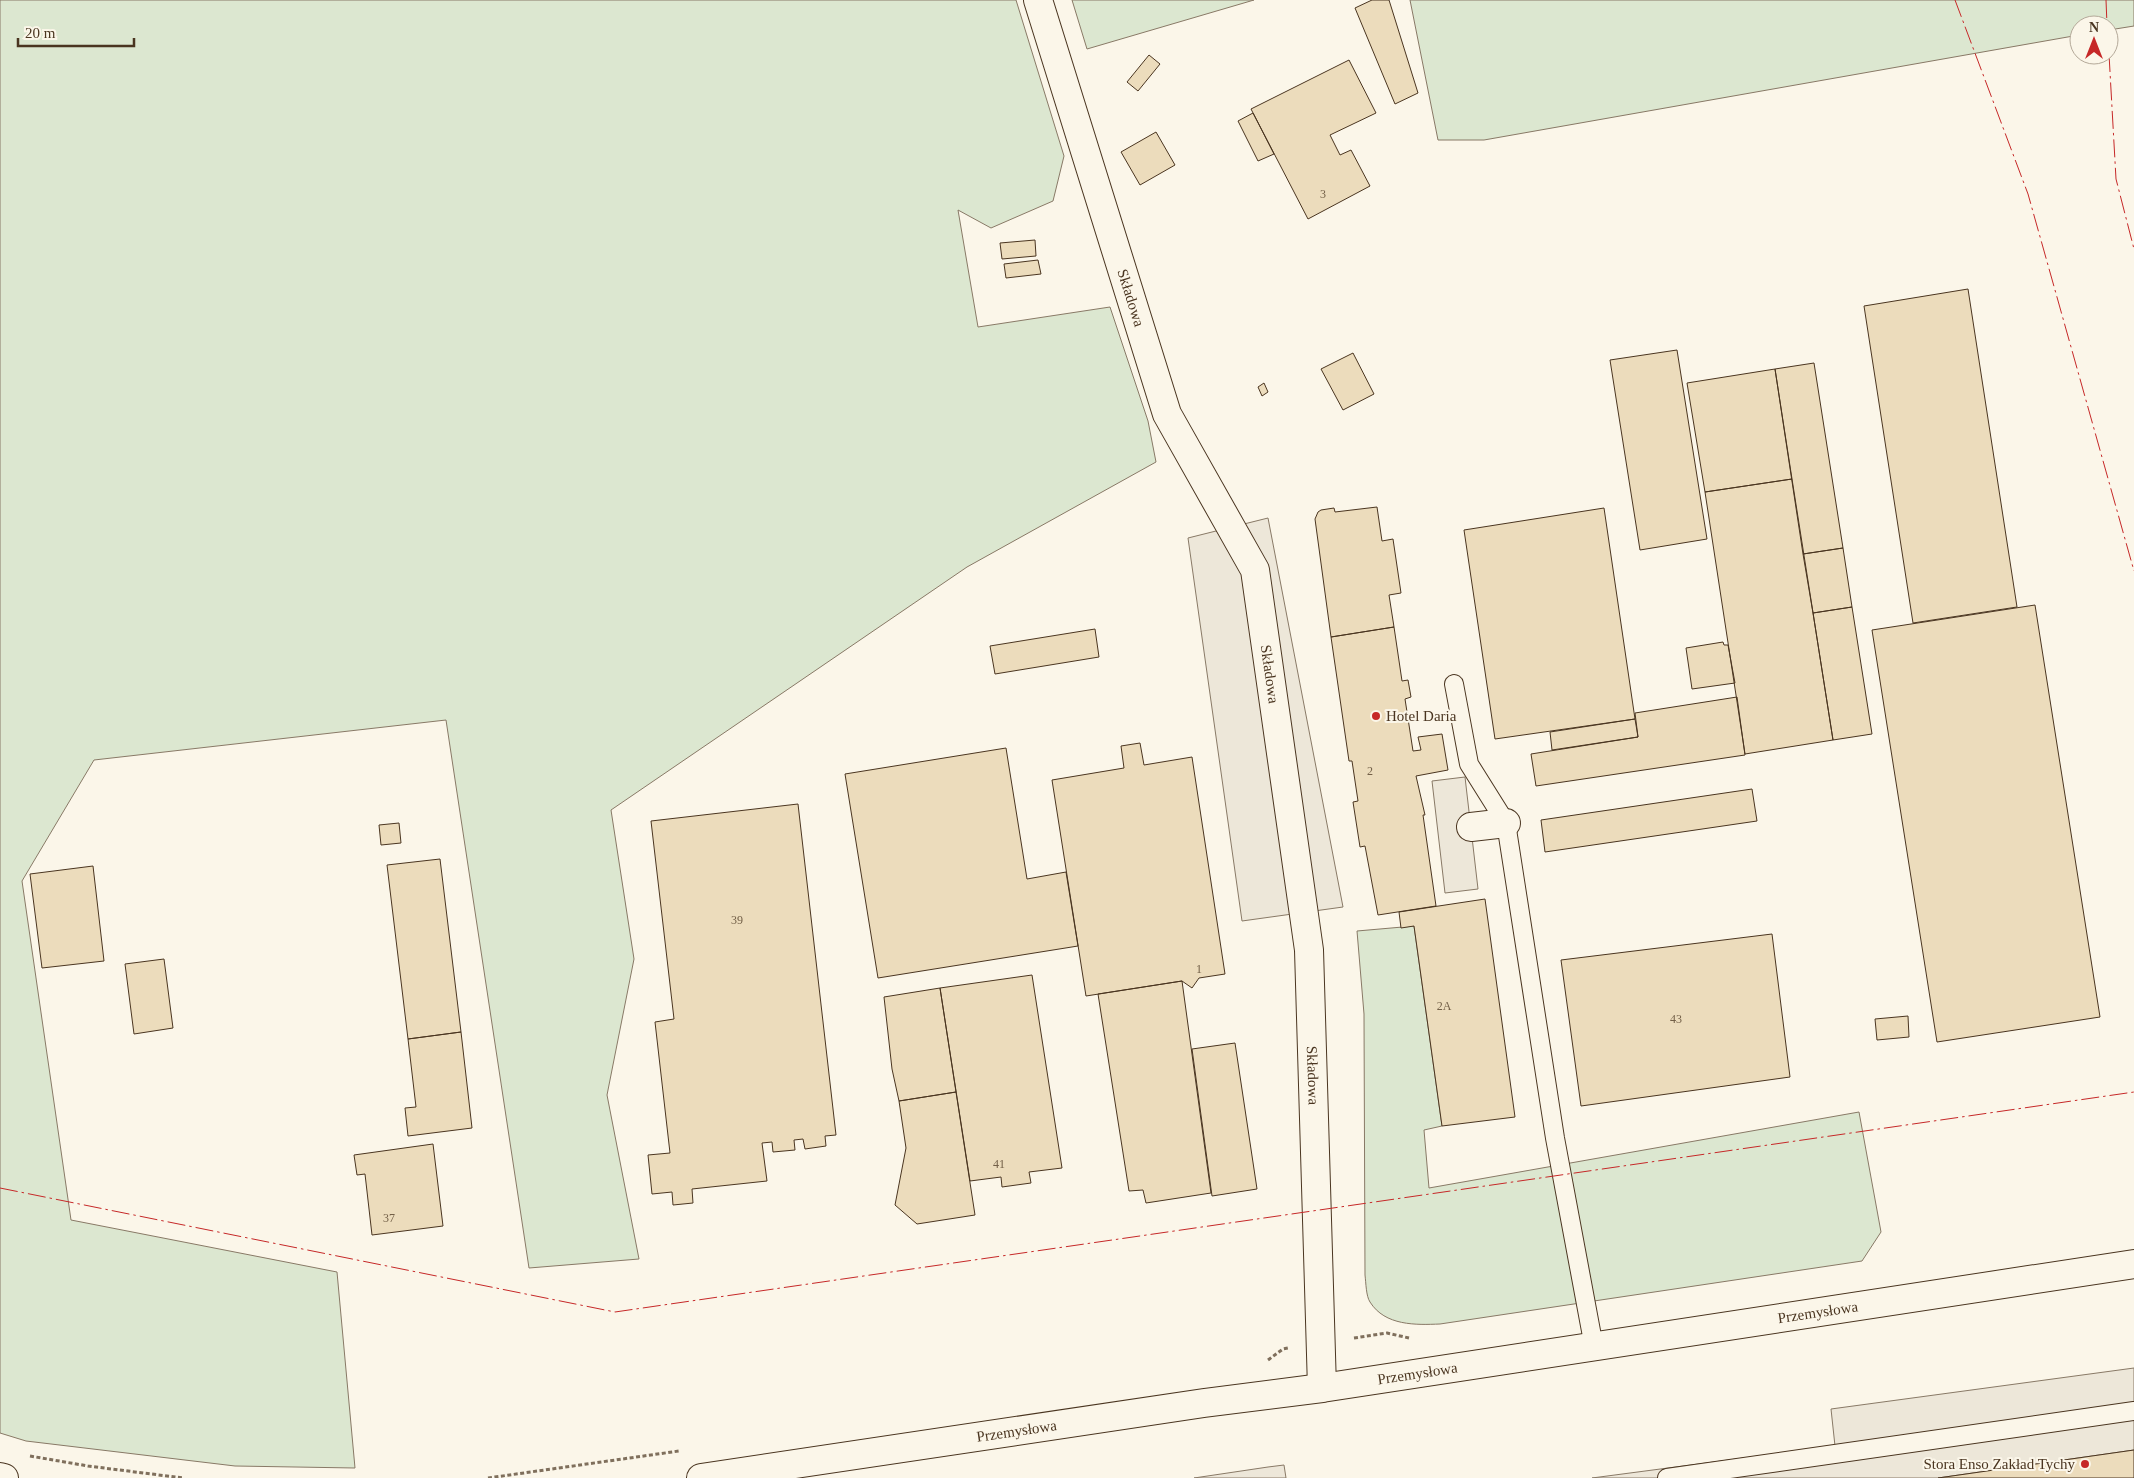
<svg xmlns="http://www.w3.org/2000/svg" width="2134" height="1478" viewBox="0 0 2134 1478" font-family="'Times New Roman',serif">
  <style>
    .green { fill: #dce7d0; stroke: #887966 }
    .parking { fill: #ede7d9; stroke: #887966 }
    .building { fill: #ecdcbc; stroke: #4a3520 }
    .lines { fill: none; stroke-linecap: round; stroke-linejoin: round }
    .service-casing { stroke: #4a3520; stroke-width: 20 }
    .minor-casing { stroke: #4a3520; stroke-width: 30 }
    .tertiary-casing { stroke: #4a3520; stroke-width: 30 }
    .path { stroke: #7f6f5c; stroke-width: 3; stroke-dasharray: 4 2.5; stroke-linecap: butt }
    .service { stroke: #fbf6e9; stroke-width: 18 }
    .minor { stroke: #fbf6e9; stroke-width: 28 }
    .tertiary { stroke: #fbf6e9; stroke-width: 28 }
    .power { stroke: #c62828; stroke-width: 1; stroke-dasharray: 18 4 2.5 4; stroke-linecap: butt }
    .poi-dot { fill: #c62828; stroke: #fbf6e9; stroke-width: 2 }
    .labels { text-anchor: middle; stroke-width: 4; stroke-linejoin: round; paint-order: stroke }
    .number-label { font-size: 12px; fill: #725f47 }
    .street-label { font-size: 15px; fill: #4a3520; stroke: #fbf6e9 }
    .poi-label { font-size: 15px; fill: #4a3520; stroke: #fbf6e9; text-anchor: start }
  </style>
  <rect width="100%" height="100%" fill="#fbf6e9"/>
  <!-- green -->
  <path class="green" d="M 0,0 L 1016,0 L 1064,156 L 1053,201 L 991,228 L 958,210 L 978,327 L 1110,307 L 1148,421 L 1156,462 L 967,567 L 611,810 L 634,959 L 607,1095 L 639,1259 L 529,1268 L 446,720 L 94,760 L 22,881 L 71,1220 L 337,1272 L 355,1468 L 235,1466 L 26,1441 L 0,1433 Z
    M 1072,0 L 1254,0 L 1087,49 Z
    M 1410,0 L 2134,0 L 2134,26 L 2109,30 L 2109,25 L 2079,25 L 2079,35 L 1484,140 L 1438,140 Z
    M 1414,926 L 1442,1126 L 1424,1130 L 1429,1188 L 1859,1112 L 1881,1232 L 1862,1261 L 1440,1324 C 1416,1325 1385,1326 1370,1302 C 1366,1296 1366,1283 1365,1275 L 1364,1014 L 1357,931 Z"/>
  <!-- parking -->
  <path class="parking" d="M 1268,518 L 1343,907 L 1242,921 L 1188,538 Z
    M 1465,777 L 1478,889 L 1445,893 L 1432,781 Z
    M 2134,1368 L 2134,1450 L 1938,1478 L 1592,1478 L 1835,1446 L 1831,1409 Z
    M 1284,1465 L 1286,1478 L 1194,1478 L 1268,1467 Z"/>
  <!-- building -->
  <path class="building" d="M 1372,0 L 1389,0 L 1418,93 L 1395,104 L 1355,8 Z
    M 1149,55 L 1160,64 L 1138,91 L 1127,82 Z
    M 1349,60 L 1376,113 L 1330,135 L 1340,155 L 1351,150 L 1370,186 L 1308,219 L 1251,109 Z
    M 1253,113 L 1274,154 L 1258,161 L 1238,121 Z
    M 1156,132 L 1175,165 L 1140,185 L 1121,152 Z
    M 1035,240 L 1036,256 L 1002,259 L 1000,243 Z
    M 1038,260 L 1041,274 L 1006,278 L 1004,264 Z
    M 1968,289 L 2017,607 L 1913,623 L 1864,306 Z
    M 1677,350 L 1707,539 L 1640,550 L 1610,360 Z
    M 1353,353 L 1374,394 L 1343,410 L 1321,369 Z
    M 1814,363 L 1843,548 L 1803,554 L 1775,369 Z
    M 1775,369 L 1792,479 L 1705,492 L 1687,383 Z
    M 1264,383 L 1268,392 L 1262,396 L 1258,387 Z
    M 1792,479 L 1833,740 L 1745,754 L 1705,492 Z
    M 1377,507 L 1382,541 L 1393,539 L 1401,593 L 1389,595 L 1394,627 L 1331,637 L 1315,519 L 1318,512 L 1321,510 L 1334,508 L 1335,512 Z
    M 1604,508 L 1635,719 L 1495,739 L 1464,530 Z
    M 1843,548 L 1852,607 L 1813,613 L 1803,554 Z
    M 2035,605 L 2100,1017 L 1937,1042 L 1872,630 Z
    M 1852,607 L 1872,734 L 1833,740 L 1813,613 Z
    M 1394,627 L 1402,681 L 1408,680 L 1411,697 L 1405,699 L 1413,751 L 1421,750 L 1418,737 L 1442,734 L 1448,770 L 1416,776 L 1425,815 L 1423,815 L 1436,906 L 1378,915 L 1365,846 L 1360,847 L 1353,802 L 1358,801 L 1352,761 L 1349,761 L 1331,637 Z
    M 1095,629 L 1099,657 L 995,674 L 990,646 Z
    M 1723,642 L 1724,645 L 1728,645 L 1735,683 L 1692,689 L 1686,648 Z
    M 1737,697 L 1745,755 L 1536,786 L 1531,754 L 1638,737 L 1635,713 Z
    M 1635,719 L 1638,737 L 1552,750 L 1550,732 Z
    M 1140,743 L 1144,765 L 1192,757 L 1225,974 L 1199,978 L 1192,988 L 1182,981 L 1086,996 L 1052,780 L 1124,768 L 1121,746 Z
    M 1006,748 L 1027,879 L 1066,872 L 1078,946 L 878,978 L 845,774 Z
    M 1752,789 L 1757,821 L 1545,852 L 1541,820 Z
    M 798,804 L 836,1135 L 825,1136 L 826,1146 L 805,1149 L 803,1139 L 794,1140 L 795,1150 L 773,1152 L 772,1142 L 762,1143 L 767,1181 L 692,1189 L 693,1203 L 673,1205 L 672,1192 L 652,1194 L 648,1155 L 670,1153 L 655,1022 L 674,1019 L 651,821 Z
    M 399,823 L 401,843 L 381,845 L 379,825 Z
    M 440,859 L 461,1032 L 408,1039 L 387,865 Z
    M 93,866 L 104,961 L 42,968 L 30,874 Z
    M 1485,899 L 1515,1117 L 1442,1126 L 1414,926 L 1401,928 L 1399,912 Z
    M 1772,934 L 1790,1077 L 1581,1106 L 1561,960 Z
    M 164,959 L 173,1028 L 134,1034 L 125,964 Z
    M 1032,975 L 1062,1168 L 1029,1172 L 1031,1183 L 1002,1187 L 1001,1177 L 970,1181 L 940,988 Z
    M 1182,981 L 1211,1193 L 1146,1203 L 1143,1190 L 1129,1191 L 1098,994 Z
    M 940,988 L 956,1092 L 899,1101 L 892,1069 L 884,997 Z
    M 1908,1016 L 1909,1037 L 1877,1040 L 1875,1019 Z
    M 461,1032 L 472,1128 L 408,1136 L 405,1108 L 416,1107 L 408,1039 Z
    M 1235,1043 L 1257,1189 L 1212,1196 L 1192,1049 Z
    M 956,1092 L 975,1215 L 917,1224 L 895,1205 L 906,1148 L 899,1101 Z
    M 433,1144 L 443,1226 L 372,1235 L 365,1174 L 357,1175 L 354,1155 Z
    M 2134,1450 L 2134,1478 L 1938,1478 Z"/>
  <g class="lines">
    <!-- service casing -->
    <g class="service-casing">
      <path id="service" d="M 1454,684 L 1469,764 L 1506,823 L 1555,1138 L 1594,1347
        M 1667,1478 L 2134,1411"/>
    </g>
    <!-- minor casing -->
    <g class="minor-casing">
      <g id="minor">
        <path id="s1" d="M 1038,0 L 1167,414 L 1255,570 L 1309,950 L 1322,1388"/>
        <path d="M 1471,827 L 1506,823"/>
      </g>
    </g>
    <!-- tertiary casing -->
    <g class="tertiary-casing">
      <g id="tertiary">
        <path d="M 0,1477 L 4,1478"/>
        <path id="s2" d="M 701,1478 L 1204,1403 L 1322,1388 L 2134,1264"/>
      </g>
    </g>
    <!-- path -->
    <path class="path" d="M 1354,1338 L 1387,1333 L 1409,1338
      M 1268,1360 L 1283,1349 L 1288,1348
      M 30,1456 L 88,1466 L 183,1478
      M 488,1478 L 679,1451"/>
    <!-- service -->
    <use href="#service" class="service"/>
    <!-- minor -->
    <use href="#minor" class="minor"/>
    <!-- tertiary -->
    <use href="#tertiary" class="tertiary"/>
    <!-- power -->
    <path class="power" d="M 1955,0 L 2028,194 L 2134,571
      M 2106,0 L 2107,25
      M 2109,54 L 2116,179 L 2134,249
      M 0,1188 L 615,1312 L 2134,1092"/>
  </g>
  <!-- markers -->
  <g class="poi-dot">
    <circle cx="1376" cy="716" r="5"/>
    <circle cx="2085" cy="1464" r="5"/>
  </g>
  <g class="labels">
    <!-- number labels -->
    <g class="number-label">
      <text x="1323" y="198">3</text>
      <text x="1370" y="775">2</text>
      <text x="737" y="924">39</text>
      <text x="1199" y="973">1</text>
      <text x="1444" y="1010">2A</text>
      <text x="1676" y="1023">43</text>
      <text x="999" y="1168">41</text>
      <text x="389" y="1222">37</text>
    </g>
    <!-- street labels -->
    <g class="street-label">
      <text dy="5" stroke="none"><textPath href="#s1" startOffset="312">Składowa</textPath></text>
      <text dy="5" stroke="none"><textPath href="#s1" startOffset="718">Składowa</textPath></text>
      <text dy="5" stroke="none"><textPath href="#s1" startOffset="1122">Składowa</textPath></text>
      <text dy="5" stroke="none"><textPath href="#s2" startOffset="1129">Przemysłowa</textPath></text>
      <text dy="5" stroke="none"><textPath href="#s2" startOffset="724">Przemysłowa</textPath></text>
      <text dy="5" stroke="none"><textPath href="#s2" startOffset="319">Przemysłowa</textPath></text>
    </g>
    <!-- poi labels -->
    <g class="poi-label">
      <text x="1386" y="721">Hotel Daria</text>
      <text x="2075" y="1469" text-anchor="end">Stora Enso Zakład Tychy</text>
    </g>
  </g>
  <!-- north arrow -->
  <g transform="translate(2094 40)"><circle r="24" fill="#fbf6e9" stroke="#b4a999"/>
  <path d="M0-4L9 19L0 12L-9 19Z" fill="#c62828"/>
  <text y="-8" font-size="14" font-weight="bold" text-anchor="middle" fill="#4a3520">N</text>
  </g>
  <!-- scale -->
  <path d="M18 38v8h116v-8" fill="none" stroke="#4a3520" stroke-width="2.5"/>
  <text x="25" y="38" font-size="15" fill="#4a3520" stroke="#fbf6e9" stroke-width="4" paint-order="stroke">20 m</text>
</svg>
